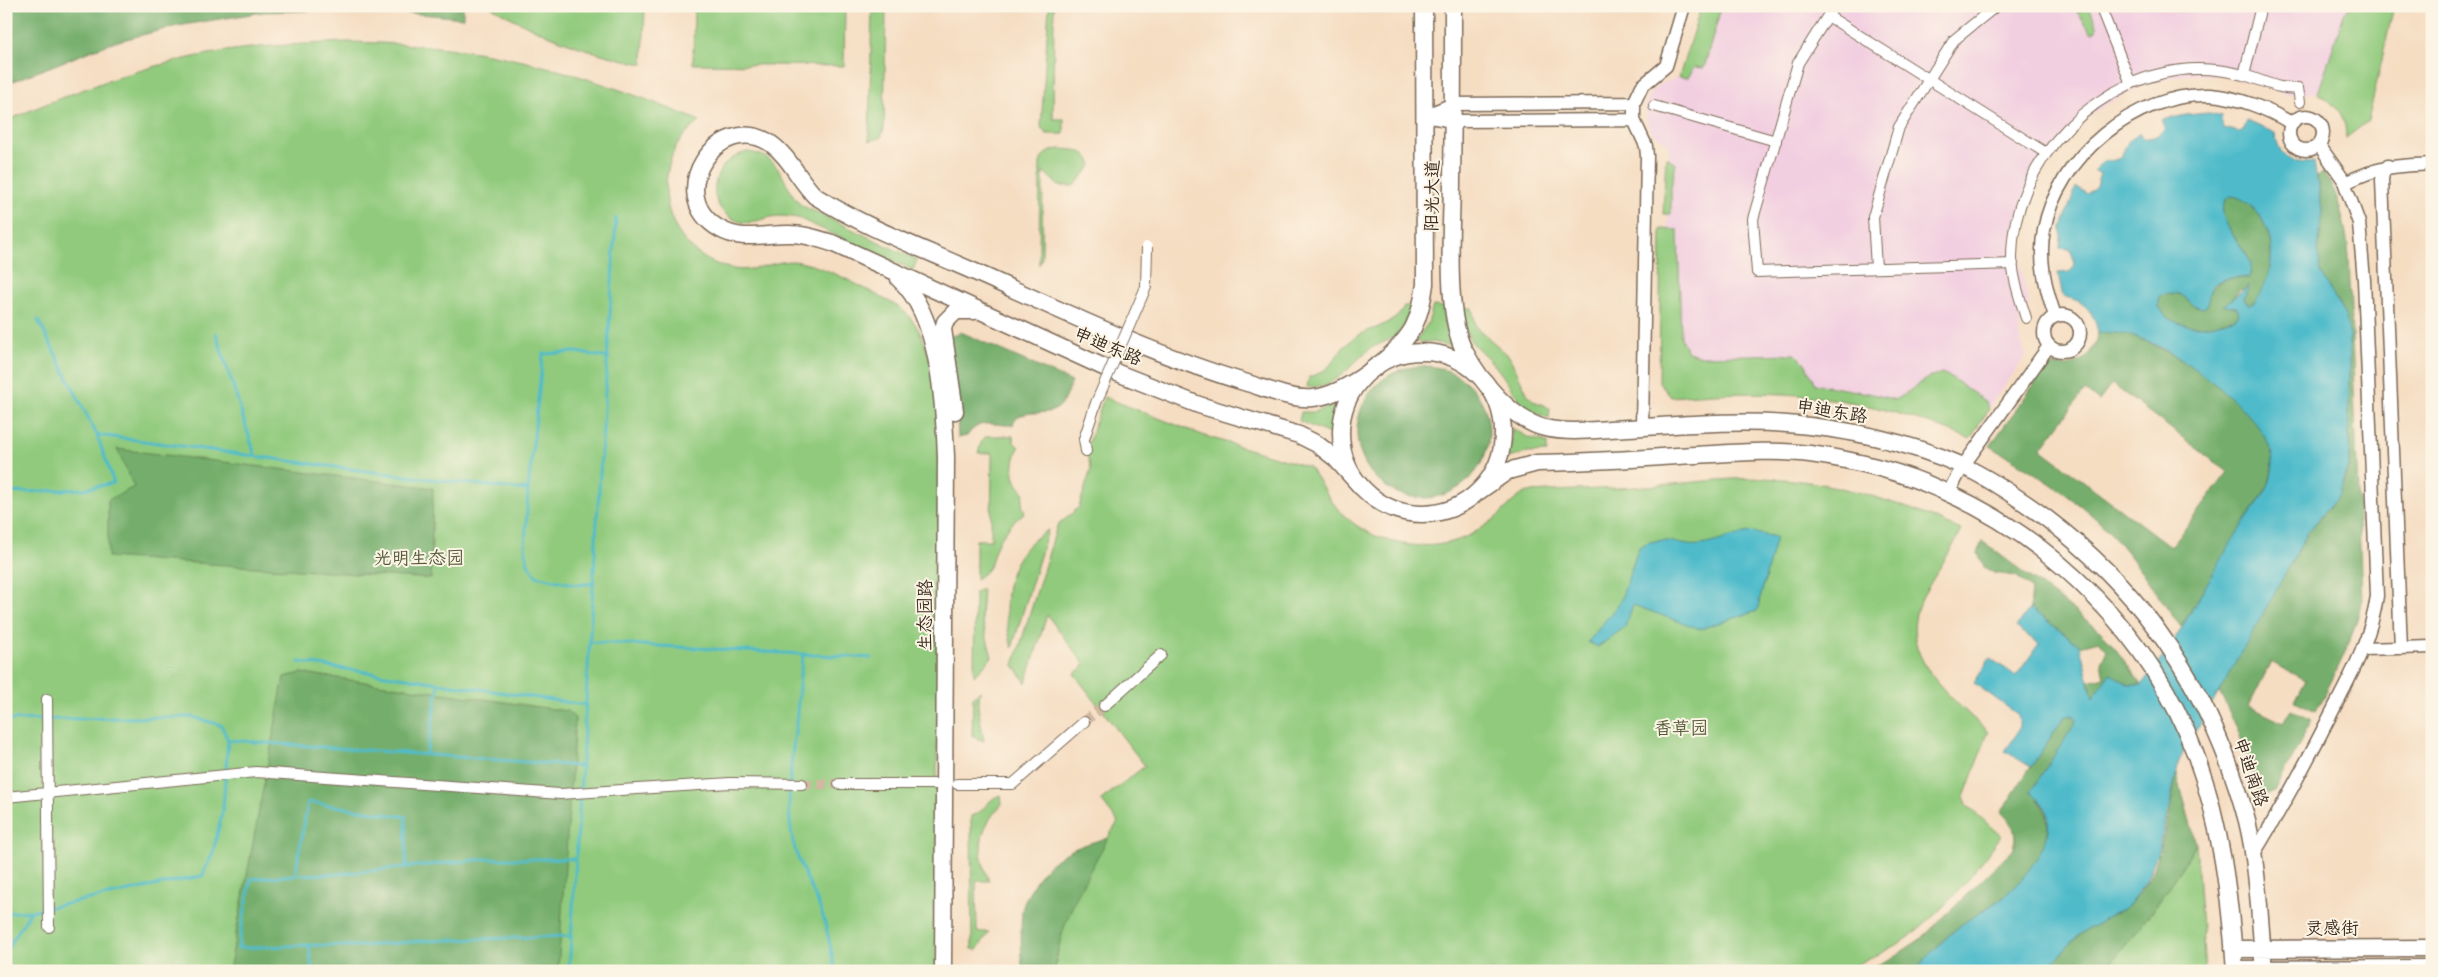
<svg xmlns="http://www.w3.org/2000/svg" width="2438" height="977" viewBox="0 0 2438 977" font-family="'Gochi Hand','LXGW WenKai TC',sans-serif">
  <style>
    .built { fill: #f2cfe0 }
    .green { fill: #91ca7d; stroke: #667a4e }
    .forest { fill: #74ae6c; stroke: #586c45; fill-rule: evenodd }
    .water { fill: #4fbbca; stroke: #457274; fill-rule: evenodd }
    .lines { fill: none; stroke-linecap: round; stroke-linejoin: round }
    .stream { stroke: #4fbbca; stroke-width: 3 }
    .pedestrian-tunnel { stroke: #d0b9a1; stroke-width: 10; stroke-dasharray: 10 5; stroke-linecap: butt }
    .pedestrian-casing { stroke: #7c6957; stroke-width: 12 }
    .minor-casing { stroke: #7c6957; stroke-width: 15 }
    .tertiary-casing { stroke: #7c6957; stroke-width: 19 }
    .pedestrian { stroke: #fff; stroke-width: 10 }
    .minor { stroke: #fff; stroke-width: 12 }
    .tertiary { stroke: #fff; stroke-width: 16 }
    .pedestrian-bridge-casing { stroke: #7c6957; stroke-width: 12; stroke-linecap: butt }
    .pedestrian-bridge { stroke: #fff; stroke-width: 10 }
    .labels { text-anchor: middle; stroke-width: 4; stroke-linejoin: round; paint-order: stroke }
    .street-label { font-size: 18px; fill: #3b2a1e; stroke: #fcf5e5 }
    .park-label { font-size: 18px; fill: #555a3a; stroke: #fcf5e5 }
  </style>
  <rect width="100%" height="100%" fill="#fcf5e5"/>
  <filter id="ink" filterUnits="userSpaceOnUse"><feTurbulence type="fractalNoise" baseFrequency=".02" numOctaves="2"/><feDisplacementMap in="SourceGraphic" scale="10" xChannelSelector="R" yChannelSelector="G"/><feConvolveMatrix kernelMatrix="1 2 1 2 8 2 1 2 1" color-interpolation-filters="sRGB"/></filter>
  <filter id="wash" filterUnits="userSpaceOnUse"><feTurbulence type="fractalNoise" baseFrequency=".0096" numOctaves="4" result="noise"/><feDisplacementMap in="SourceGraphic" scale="20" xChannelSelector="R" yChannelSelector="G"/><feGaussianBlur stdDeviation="1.12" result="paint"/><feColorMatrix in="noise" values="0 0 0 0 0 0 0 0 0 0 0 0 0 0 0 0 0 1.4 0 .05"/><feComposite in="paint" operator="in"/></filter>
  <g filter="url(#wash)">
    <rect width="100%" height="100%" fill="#f5ddc2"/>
    <!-- built -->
    <path class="built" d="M 1701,6 L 2355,6 L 2349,8 L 2344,14 L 2318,93 L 2297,93 L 2288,95 L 2254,83 L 2221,75 L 2183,75 L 2144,85 L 2112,101 L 2088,117 L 2065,139 L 2035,185 L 2025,213 L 2020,241 L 2020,266 L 2029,304 L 2020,321 L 2019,336 L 2026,356 L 1993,401 L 1978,428 L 1896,400 L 1844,388 L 1775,380 L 1678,385 L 1668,229 L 1669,144 L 1652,133 L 1647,122 L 1646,113 L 1646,102 L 1651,92 L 1660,84 L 1679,77 Z"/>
    <!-- green -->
    <path class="green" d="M 490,6 L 645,6 L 643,64 C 590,54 536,33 490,6 Z
      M 694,6 L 845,6 L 844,66 L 693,64 Z
      M 872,6 L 886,6 L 884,128 L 881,138 L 869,141 Z
      M 1049,6 L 1054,6 L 1053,119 L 1064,119 L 1064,134 L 1046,134 L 1041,127 Z
      M 1701,6 L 1721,8 L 1704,68 L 1694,67 L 1688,78 L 1679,77 Z
      M 2073,6 L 2089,6 L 2098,29 L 2092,33 Z
      M 2355,6 L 2394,6 L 2368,121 L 2346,138 C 2346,116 2337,105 2318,93 L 2344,14 L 2349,8 Z
      M 347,42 C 391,43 433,45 476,52 C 553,64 628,91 700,121 C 694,126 686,132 681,139 C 675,146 671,157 669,166 C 657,212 683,257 729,268 C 755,275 777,257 800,262 C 833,269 864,289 894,304 C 930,326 930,368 939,406 L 936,971 L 6,971 L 6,121 C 76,90 150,63 226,51 C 267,45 307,44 347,42 Z
      M 1060,149 C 1075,150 1086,149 1092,165 L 1074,186 L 1059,186 L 1043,171 L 1042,258 L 1039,265 L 1040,163 C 1043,152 1050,151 1060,149 Z
      M 748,152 C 784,156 780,183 801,205 L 917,260 L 913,270 L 798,218 C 787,216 777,215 767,218 C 758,220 751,224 741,222 C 701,210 709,160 748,152 Z
      M 1666,157 L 1676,164 L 1671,187 L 1671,214 L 1663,214 Z
      M 1661,229 L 1678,230 L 1681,339 L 1688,352 L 1702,356 L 1796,354 L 1805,363 L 1815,384 L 1868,393 L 1896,400 L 1929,377 L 1942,373 L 1952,378 L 1986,402 L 1989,409 L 1970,439 C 1864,395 1785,387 1671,397 L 1659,382 Z
      M 1404,306 L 1414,306 C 1410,315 1406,325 1398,333 C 1391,341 1380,343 1371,348 C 1350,364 1337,389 1307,387 L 1309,377 C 1337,369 1332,354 1353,339 C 1369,327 1397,326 1404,306 Z
      M 1433,306 L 1444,307 L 1444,324 L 1453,347 L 1433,342 L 1415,342 L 1428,323 Z
      M 1462,308 L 1472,308 L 1476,327 L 1509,356 L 1528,395 L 1534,401 L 1550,408 L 1549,418 C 1519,408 1517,395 1500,372 C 1480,345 1464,348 1462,308 Z
      M 1104,397 L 1205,436 L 1309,467 C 1319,480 1326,495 1337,508 C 1368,544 1426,557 1470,535 C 1479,530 1490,523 1498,516 C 1508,507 1515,497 1528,492 C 1572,490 1616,489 1661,485 C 1701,482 1742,476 1782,479 C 1845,484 1904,504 1961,530 C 1950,554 1935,574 1923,596 C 1892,655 1951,696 1988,732 L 1964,797 L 1968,806 L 2001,836 C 1978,867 1954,899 1925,924 C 1902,945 1872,957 1845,971 L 1055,971 C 1059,918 1089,866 1118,822 L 1101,800 L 1145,766 L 1074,674 L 1085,665 L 1047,615 L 1026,683 L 1014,665 L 1057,526 L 1079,507 L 1091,469 L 1086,451 Z
      M 1337,405 L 1332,435 L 1299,421 L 1301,412 L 1313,412 Z
      M 1512,428 L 1529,438 L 1547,442 L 1547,452 L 1527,453 L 1508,458 L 1511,446 Z
      M 987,436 L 1013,436 L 1014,442 L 1019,447 C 1012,463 1010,479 1024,492 L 1022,505 L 1025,512 C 1014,521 1005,530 998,543 C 989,561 995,567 976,579 L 976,540 L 991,540 L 992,453 L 978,453 L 982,440 Z
      M 1048,530 L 1012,648 C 1000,602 1004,555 1048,530 Z
      M 983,589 L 981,616 L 992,657 L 974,676 L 975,592 Z
      M 980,691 L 978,707 L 984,741 L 972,736 L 973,697 Z
      M 1001,795 L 1002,804 C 978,829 976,850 989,881 L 976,881 L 977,932 L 989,932 L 977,950 L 972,949 L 971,816 C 985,813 987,798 1001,795 Z
      M 2196,844 L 2205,971 L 2102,971 C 2138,932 2170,890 2196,844 Z"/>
    <!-- forest -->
    <path class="forest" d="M 6,6 L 463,6 L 463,18 L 366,9 L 263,12 L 177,26 L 111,43 L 6,84 Z
      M 2324,172 C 2340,198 2346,226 2349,256 L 2362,599 C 2354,640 2335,674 2316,711 L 2295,701 L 2306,680 L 2271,662 L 2249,706 L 2283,723 L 2291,710 L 2312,720 L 2275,791 L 2260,796 L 2238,730 L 2219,691 L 2308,532 L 2330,507 L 2345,481 L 2349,463 L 2349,334 L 2338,302 L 2327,287 L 2321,272 L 2318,254 L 2322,209 L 2317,176 Z
      M 2230,196 C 2240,196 2247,202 2253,209 C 2279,236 2275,275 2254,303 L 2248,304 L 2244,298 L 2247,292 L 2241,289 L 2224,306 L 2237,307 L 2239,314 L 2236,318 C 2207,327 2178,334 2158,307 L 2160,296 C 2176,289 2185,296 2197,307 C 2221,283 2210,277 2249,278 C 2250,273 2252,267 2250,262 C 2244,245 2207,212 2230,196 Z
      M 961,332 L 1072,382 C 1068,389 1065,401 1059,407 C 1046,419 1019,405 1013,425 C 994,426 980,417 967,436 L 958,438 L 957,404 L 947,338 Z
      M 2117,332 C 2165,342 2255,401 2271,450 C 2275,461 2271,473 2269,484 L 2181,627 C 2159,599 2140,566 2116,539 C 2081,500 2034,472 1990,446 L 2048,365 C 2074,370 2092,360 2098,333 ZM 2112,384 L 2228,472 L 2171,547 L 2041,449 L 2085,390 L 2099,401 Z
      M1357 432a66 66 0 1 1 132 0a66 66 0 1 1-132 0Z
      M 117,449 L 433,488 L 431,579 L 108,557 L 108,500 L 134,487 Z
      M 1982,541 L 2098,629 L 2109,640 L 2142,685 L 2129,685 L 2120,681 L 2093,698 L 2089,681 L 2104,677 L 2101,663 L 2107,650 L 2099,641 L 2080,646 L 2030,608 L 2032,589 L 2016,576 L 1994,573 L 1984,567 L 1978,553 Z
      M 302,673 L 567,711 L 575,718 L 558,971 L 229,971 L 284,677 Z
      M 2068,714 L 2076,718 L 2075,724 L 2038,799 C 2066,833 2027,879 2000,899 C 1986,910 1969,919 1955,930 C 1940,942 1927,957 1914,971 L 1864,971 L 1892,958 L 1922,938 L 2013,850 C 2020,832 2013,824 2001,812 L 2064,717 Z
      M 2177,774 L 2196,844 C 2170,890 2138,932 2102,971 L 2045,971 C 2057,960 2067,946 2080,935 C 2097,920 2121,915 2136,897 C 2164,865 2168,813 2177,774 Z
      M 1108,838 C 1085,880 1059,922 1055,971 L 1022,971 C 1022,952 1020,931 1022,912 C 1023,903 1028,895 1032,887 C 1049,857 1075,846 1108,838 Z"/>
    <!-- water -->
    <path class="water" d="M 2209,113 L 2222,116 L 2221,123 L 2223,128 L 2240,132 L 2244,129 L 2247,121 L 2275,133 C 2277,155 2293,166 2314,162 L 2322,209 L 2318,254 L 2321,272 L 2346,318 L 2349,334 L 2349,463 L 2340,494 L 2308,532 L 2233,668 L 2184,750 L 2178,767 L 2160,847 L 2145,883 L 2129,905 L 2080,934 L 2045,971 L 1914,971 C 1929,955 1944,939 1961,925 C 1973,916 1987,909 1999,900 C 2022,883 2062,836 2044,806 C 2040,800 2035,796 2030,792 L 2075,724 L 2076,718 L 2073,715 L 2064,717 L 2031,767 L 2005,751 C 2013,739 2024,728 2017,714 L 1974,683 L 1990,658 L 2016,676 L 2039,644 L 2016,627 L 2030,608 L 2080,646 L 2093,698 L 2110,673 L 2129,685 L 2142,685 C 2154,669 2167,653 2177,636 C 2196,603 2214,570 2234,538 C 2245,520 2260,503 2269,484 C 2271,478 2273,468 2273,462 C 2272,431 2230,395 2207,378 C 2175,354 2139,329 2098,333 C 2095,313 2084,299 2063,297 L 2058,273 L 2069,272 L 2073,268 L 2074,260 L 2070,249 L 2060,248 L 2062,227 L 2076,187 L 2087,194 L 2096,186 L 2100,174 L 2094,170 L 2104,161 L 2111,161 L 2120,158 L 2129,140 L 2140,133 L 2142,138 C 2152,139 2158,136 2165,129 L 2161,120 L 2186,115 ZM 2230,196 C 2240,196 2247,202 2254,209 C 2279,236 2275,275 2254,303 L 2248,304 L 2244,298 L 2249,285 L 2223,306 L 2237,307 L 2239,314 L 2236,318 C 2207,327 2178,334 2158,307 L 2160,296 C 2184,286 2184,304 2203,308 L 2208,305 C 2208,277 2227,277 2249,278 C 2250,273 2252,267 2250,262 C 2244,245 2207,212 2230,196 Z
      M 1750,532 L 1776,537 L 1757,611 L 1700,629 L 1633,605 L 1625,627 L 1598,647 L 1588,642 L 1620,602 L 1639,547 C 1664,532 1678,548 1700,545 C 1717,543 1733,535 1750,532 Z"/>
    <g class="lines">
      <!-- stream -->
      <path class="stream" d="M 216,333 L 255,455
        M 97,435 C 241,453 384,476 528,490
        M 6,493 L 84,489 L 114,483 L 97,435 L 38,320
        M 594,583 L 577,585 L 536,576 L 528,564 L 525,547 L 528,490 L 543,354 L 576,352 L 609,358
        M 590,642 L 872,658
        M 803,656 C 798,680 799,700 796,724 C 791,761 785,804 793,841 C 798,865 811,885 820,908 C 828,928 831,950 835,971
        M 299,662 L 585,705
        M 6,720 L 192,717 L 221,725 L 228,740 L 223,809 L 213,852 L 202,876 L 31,911 L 6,951
        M 228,740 L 580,766
        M 426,755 L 439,683
        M 295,875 L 338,874 L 486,859 L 576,859
        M 6,913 L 31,911
        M 309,945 L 362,946 L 422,941 L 571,936
        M 312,971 L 309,945 L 238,948 L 251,879 L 295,875 L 308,802 L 406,817 L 406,867
        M 569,971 L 616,218"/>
    </g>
  </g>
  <g filter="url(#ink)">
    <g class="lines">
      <!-- pedestrian-tunnel -->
      <path class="pedestrian-tunnel" d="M 1084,722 L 1104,706
        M 802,784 L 839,784"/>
      <!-- pedestrian casing -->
      <g class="pedestrian-casing">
        <path id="pedestrian" d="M 1834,6 L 1798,63 L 1753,219 L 1757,272 L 2013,264
          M 2100,6 L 2131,84
          M 1828,16 L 2046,153
          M 2244,75 L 2261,6
          M 1654,106 L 1776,141
          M 1876,268 L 1873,217 L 1899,127 L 1954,40 L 1996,6
          M 2026,318 C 2020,299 2013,279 2012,259 C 2011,161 2100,70 2198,69 C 2213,69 2229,71 2243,75 C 2261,79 2279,91 2298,88 L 2300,102
          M 1084,439 L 1086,451
          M 47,699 L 49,927
          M 1104,706 L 1161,655
          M 839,784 L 939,784
          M 957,784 L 1013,784 L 1084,722
          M 6,797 L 256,772 L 560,794 L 730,783 L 802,784"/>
      </g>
      <!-- minor casing -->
      <g class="minor-casing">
        <path id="minor" d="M2289 133a17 17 0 1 1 34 0a17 17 0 1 1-34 0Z
          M 1424,116 L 1453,104 L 1634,103
          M 1424,116 L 1453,121 L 1634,120
          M 2388,166 L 2383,173 L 2382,180 L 2401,648
          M 2345,183 C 2380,166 2393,166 2432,164
          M2044 333a18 18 0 1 1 36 0a18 18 0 1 1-36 0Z
          M 2055,316 C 2046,289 2038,260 2044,230 C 2057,158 2135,92 2210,95 C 2238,97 2268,109 2291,123
          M 1642,427 L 1647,156 L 1646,146 L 1634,120 L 1634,103 L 1642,86 L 1666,66 L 1684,6
          M 1948,493 L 1963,466 L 2049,346
          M 2364,649 L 2432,647
          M 2253,855 C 2281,810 2306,763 2330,716 C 2350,677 2371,640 2377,596 L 2364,280 L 2359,223 L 2343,179 L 2319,145"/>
      </g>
      <!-- tertiary casing -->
      <g class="tertiary-casing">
        <path id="tertiary" d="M 1453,6 C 1453,64 1453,122 1452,180 C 1452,224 1444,315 1465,352 C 1480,381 1512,420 1545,428 C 1571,434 1601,429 1628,428 C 1681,425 1734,420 1787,424 C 1845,428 1909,442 1963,466 C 1992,480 2020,499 2046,518 C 2148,595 2214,697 2247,821 C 2258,865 2260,924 2264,971
          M 899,279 C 940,316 944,405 946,457 L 943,971
          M1341 433a81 81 0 1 1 162 0a81 81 0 1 1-162 0Z
          M 955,411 L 943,329 L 945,322 L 956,311 L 975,311
          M 1362,488 L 1335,458 L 1317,444 L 1299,435 L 1199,405 L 1110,370 L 832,243 C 819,239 805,234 791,234 C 767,233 742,242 720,229 C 661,195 719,110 770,143 C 789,156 799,180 815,196 C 864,227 921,248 975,272 C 1062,311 1151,354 1244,382 C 1265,388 1290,400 1313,398 C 1345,395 1397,355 1413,328 C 1420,314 1423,300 1425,284 L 1424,6
          M 1478,492 L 1508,471 L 1537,463 C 1596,462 1655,457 1714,454 C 1745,452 1778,450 1810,454 C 1854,460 1900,471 1941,490 C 2054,539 2152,637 2195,753 C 2221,823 2230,896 2235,971
          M 2233,949 L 2432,948
          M 2235,969 L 2432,968"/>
      </g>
      <!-- pedestrian -->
      <use href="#pedestrian" class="pedestrian"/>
      <!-- minor -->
      <use href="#minor" class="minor"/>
      <!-- tertiary -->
      <use href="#tertiary" class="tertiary"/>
      <!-- pedestrian-bridge casing -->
      <g class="pedestrian-bridge-casing">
        <path id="pedestrian-bridge" d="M 1084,439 L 1096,403 L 1146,287 L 1147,247"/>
      </g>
      <!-- pedestrian-bridge -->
      <use href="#pedestrian-bridge" class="pedestrian-bridge"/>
    </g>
  </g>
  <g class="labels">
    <!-- street labels -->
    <g class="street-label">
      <text transform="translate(1432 196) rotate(-89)" y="6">阳光大道</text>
      <text transform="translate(1108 346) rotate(23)" y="6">申迪东路</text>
      <text transform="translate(1832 411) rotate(9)" y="6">申迪东路</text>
      <text transform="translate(925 615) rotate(-90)" y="6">生态园路</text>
      <text transform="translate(2251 772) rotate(71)" y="6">申迪南路</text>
      <text x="2332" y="934">灵感街</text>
    </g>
    <!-- park labels -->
    <g class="park-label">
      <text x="419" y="564">光明生态园</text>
      <text x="1681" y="734">香草园</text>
    </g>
  </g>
  <!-- margin -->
  <rect width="2438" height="977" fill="none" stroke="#fcf5e5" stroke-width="25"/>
</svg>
